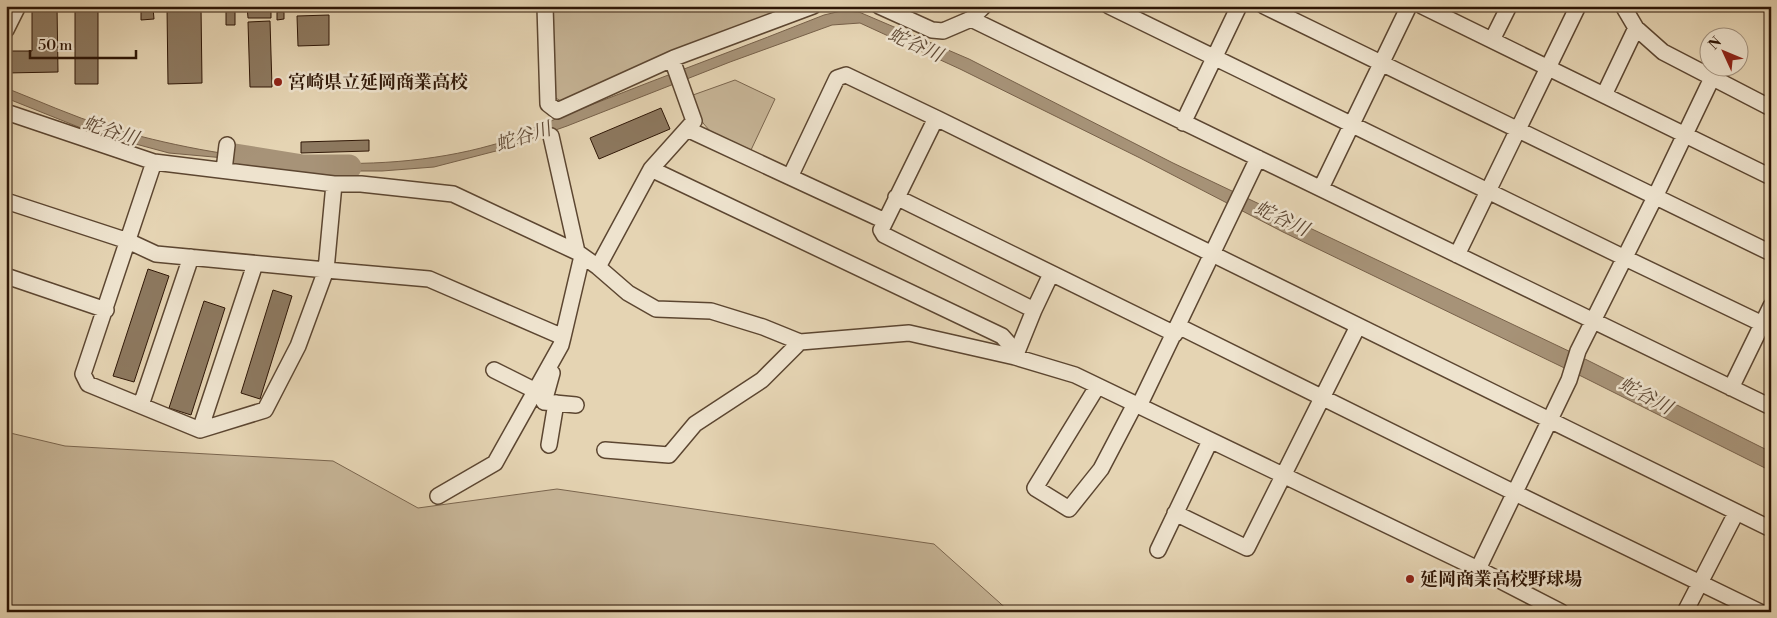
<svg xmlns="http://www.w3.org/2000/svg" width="1777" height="618" viewBox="0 0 1777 618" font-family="'Libre Bodoni','Noto Serif JP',serif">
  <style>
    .green { fill: #c6b496; stroke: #7a654e }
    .water { fill: #a79378; stroke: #77614a }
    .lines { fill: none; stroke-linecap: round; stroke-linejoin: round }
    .river { stroke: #a79378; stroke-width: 25 }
    .building { fill: #8d7960; stroke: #2e1606 }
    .minor-casing { stroke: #5c4631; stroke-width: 18 }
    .minor { stroke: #eee3ce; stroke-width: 15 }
    .poi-dot { fill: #8f2418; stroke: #eee3ce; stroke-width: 2 }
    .labels { text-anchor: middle; stroke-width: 5; stroke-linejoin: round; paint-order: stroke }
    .poi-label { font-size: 18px; font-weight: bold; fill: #2e1606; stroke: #eee3ce; text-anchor: start }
    .water-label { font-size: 19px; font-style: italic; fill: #5e4834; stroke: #eee3ce }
  </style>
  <rect width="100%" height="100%" fill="#e5d4b3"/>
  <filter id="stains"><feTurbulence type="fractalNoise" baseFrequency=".004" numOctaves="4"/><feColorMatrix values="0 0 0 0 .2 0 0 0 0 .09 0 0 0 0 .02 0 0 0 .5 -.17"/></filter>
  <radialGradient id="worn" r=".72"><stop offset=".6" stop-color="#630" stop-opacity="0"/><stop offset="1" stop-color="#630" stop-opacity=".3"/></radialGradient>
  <!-- green -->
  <path class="green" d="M 550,6 L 794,6 L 561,101 L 552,96 Z
    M 735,80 L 775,99 L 751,150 L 710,131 L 703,123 L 693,95 Z
    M 6,432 L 65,446 L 333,461 L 418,508 L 557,489 L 934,544 L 1010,612 L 6,612 Z"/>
  <!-- water -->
  <path class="water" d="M 841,11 L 859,12 L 969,59 L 1173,163 L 1575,354 L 1771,452 L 1771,471 L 1581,376 L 1283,232 L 1140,158 L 960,69 L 860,23 L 832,25 L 730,62 L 567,126 L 496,151 L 434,167 L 382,171 L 343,171 L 269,162 L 169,153 L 91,132 L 6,98 L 6,88 C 39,101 72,116 107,127 C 224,162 373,179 492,145 C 505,142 516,135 528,130 C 551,121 573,112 596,103 C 672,73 749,45 824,15 Z"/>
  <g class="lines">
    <!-- river -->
    <path class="river" d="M 235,156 L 303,167 L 349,167"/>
  </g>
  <!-- building -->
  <path class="building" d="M 32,6 L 57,6 L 58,72 L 6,73 L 6,51 L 32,51 Z
    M 247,6 L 271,6 L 271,18 L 248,18 Z
    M 201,7 L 202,83 L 168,84 L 167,8 Z
    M 98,8 L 98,84 L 75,84 L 75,9 Z
    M 153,8 L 154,19 L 141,20 L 141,9 Z
    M 226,11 L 235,11 L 235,25 L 226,25 Z
    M 277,12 L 284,12 L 284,19 L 277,20 Z
    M 329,15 L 329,45 L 298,46 L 297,16 Z
    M 270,21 L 272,87 L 250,87 L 248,22 Z
    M 661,108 L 670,129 L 599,159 L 590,138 Z
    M 369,140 L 369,151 L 301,153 L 301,142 Z
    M 148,269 L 169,276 L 134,382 L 113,376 Z
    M 273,290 L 292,296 L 260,399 L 241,393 Z
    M 204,301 L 225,308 L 191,415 L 169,408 Z"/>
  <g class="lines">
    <!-- minor casing -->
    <g class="minor-casing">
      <path id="minor" d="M 545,6 L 548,104 L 557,111 L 674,58 L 813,6
        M 879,6 L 932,30 L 943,31 L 971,19
        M 984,6 L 971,19 L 1771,407
        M 1109,6 L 1625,258 L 1771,328
        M 1264,6 L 1771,253
        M 1422,6 L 1771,177
        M 1623,6 L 1636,28 L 1663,52 L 1771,108
        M 6,30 L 18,6
        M 1492,40 L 1509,6
        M 1604,95 L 1636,28
        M 6,112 L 154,162 L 334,184 L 361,184 L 453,194 L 577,252 L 598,267 L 628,293 L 656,309 L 711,311 L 763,327 L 800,342 L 909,333 L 1015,357 L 1075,375 L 1478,569 L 1561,612
        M 936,118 L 1771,529
        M 1183,123 L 1239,6
        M 687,129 L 790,177
        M 551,136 L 577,252
        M 154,162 L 83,374 L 88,384 L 200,430 L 265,410 L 298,346 L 326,270 L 429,279 L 563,337 L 582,256
        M 651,169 L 1002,336 L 1010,345 L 1015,357
        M 224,170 L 227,145
        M 1321,188 L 1409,6
        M 896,197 L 1175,334
        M 6,201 L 128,241 L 156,254 L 326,270 L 334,184
        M 885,221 L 790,177 L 837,78 L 846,75 L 936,118 L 881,230 L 884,235 L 1034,310
        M 1457,255 L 1578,6
        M 598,267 L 651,169 L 694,121 L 674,65 L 674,58
        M 6,276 L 106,310
        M 1178,326 L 1515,493 L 1760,612
        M 1015,357 L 1034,310 L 1051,274
        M 494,370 L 536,391
        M 552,373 L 544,402 L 576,405
        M 1097,387 L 1035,488 L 1069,509 L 1101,469 L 1135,404
        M 1731,388 L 1771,306
        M 141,405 L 191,257
        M 1139,406 L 1258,158
        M 200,430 L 255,264
        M 549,445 L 556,403
        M 605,450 L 669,455 L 695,424 L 762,380 L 800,342
        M 438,496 L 495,463 L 561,345 L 563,337
        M 1175,513 L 1247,548 L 1358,326
        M 1158,550 L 1210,441
        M 1478,569 L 1569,380 L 1578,351 L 1655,197 L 1712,78
        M 1685,612 L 1736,513"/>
    </g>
    <!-- minor -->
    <use href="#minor" class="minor"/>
  </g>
  <!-- markers -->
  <g class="poi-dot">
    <circle cx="278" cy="82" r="5"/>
    <circle cx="1410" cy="579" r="5"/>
  </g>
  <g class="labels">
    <!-- poi labels -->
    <g class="poi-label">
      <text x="288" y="88">宮崎県立延岡商業高校</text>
      <text x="1420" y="585">延岡商業高校野球場</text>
    </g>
    <!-- water labels -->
    <g class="water-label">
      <text transform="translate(916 44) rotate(24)" y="7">蛇谷川</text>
      <text transform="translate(111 130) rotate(17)" y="7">蛇谷川</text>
      <text transform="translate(523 136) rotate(-18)" y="7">蛇谷川</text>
      <text transform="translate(1282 218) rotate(25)" y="7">蛇谷川</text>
      <text transform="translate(1646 395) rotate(28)" y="7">蛇谷川</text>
    </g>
  </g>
  <!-- margin -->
  <rect width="1777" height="618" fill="none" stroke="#e5d4b3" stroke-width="25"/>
  <rect x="8" y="8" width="1762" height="603" fill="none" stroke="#2e1606" stroke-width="2.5"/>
  <rect x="12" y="12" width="1752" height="593" fill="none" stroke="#2e1606"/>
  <!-- north arrow -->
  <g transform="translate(1724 52) rotate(314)"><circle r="24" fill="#eee3ce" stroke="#a1917e"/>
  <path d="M0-4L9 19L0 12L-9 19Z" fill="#8f2418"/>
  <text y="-8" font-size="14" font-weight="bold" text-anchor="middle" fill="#2e1606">N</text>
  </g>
  <!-- scale -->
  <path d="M30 50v8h106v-8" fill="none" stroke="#2e1606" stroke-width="2.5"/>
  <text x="38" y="50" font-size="15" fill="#2e1606" stroke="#eee3ce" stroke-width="4" paint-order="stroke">50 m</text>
  <rect width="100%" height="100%" filter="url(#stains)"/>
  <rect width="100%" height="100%" fill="url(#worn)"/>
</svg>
